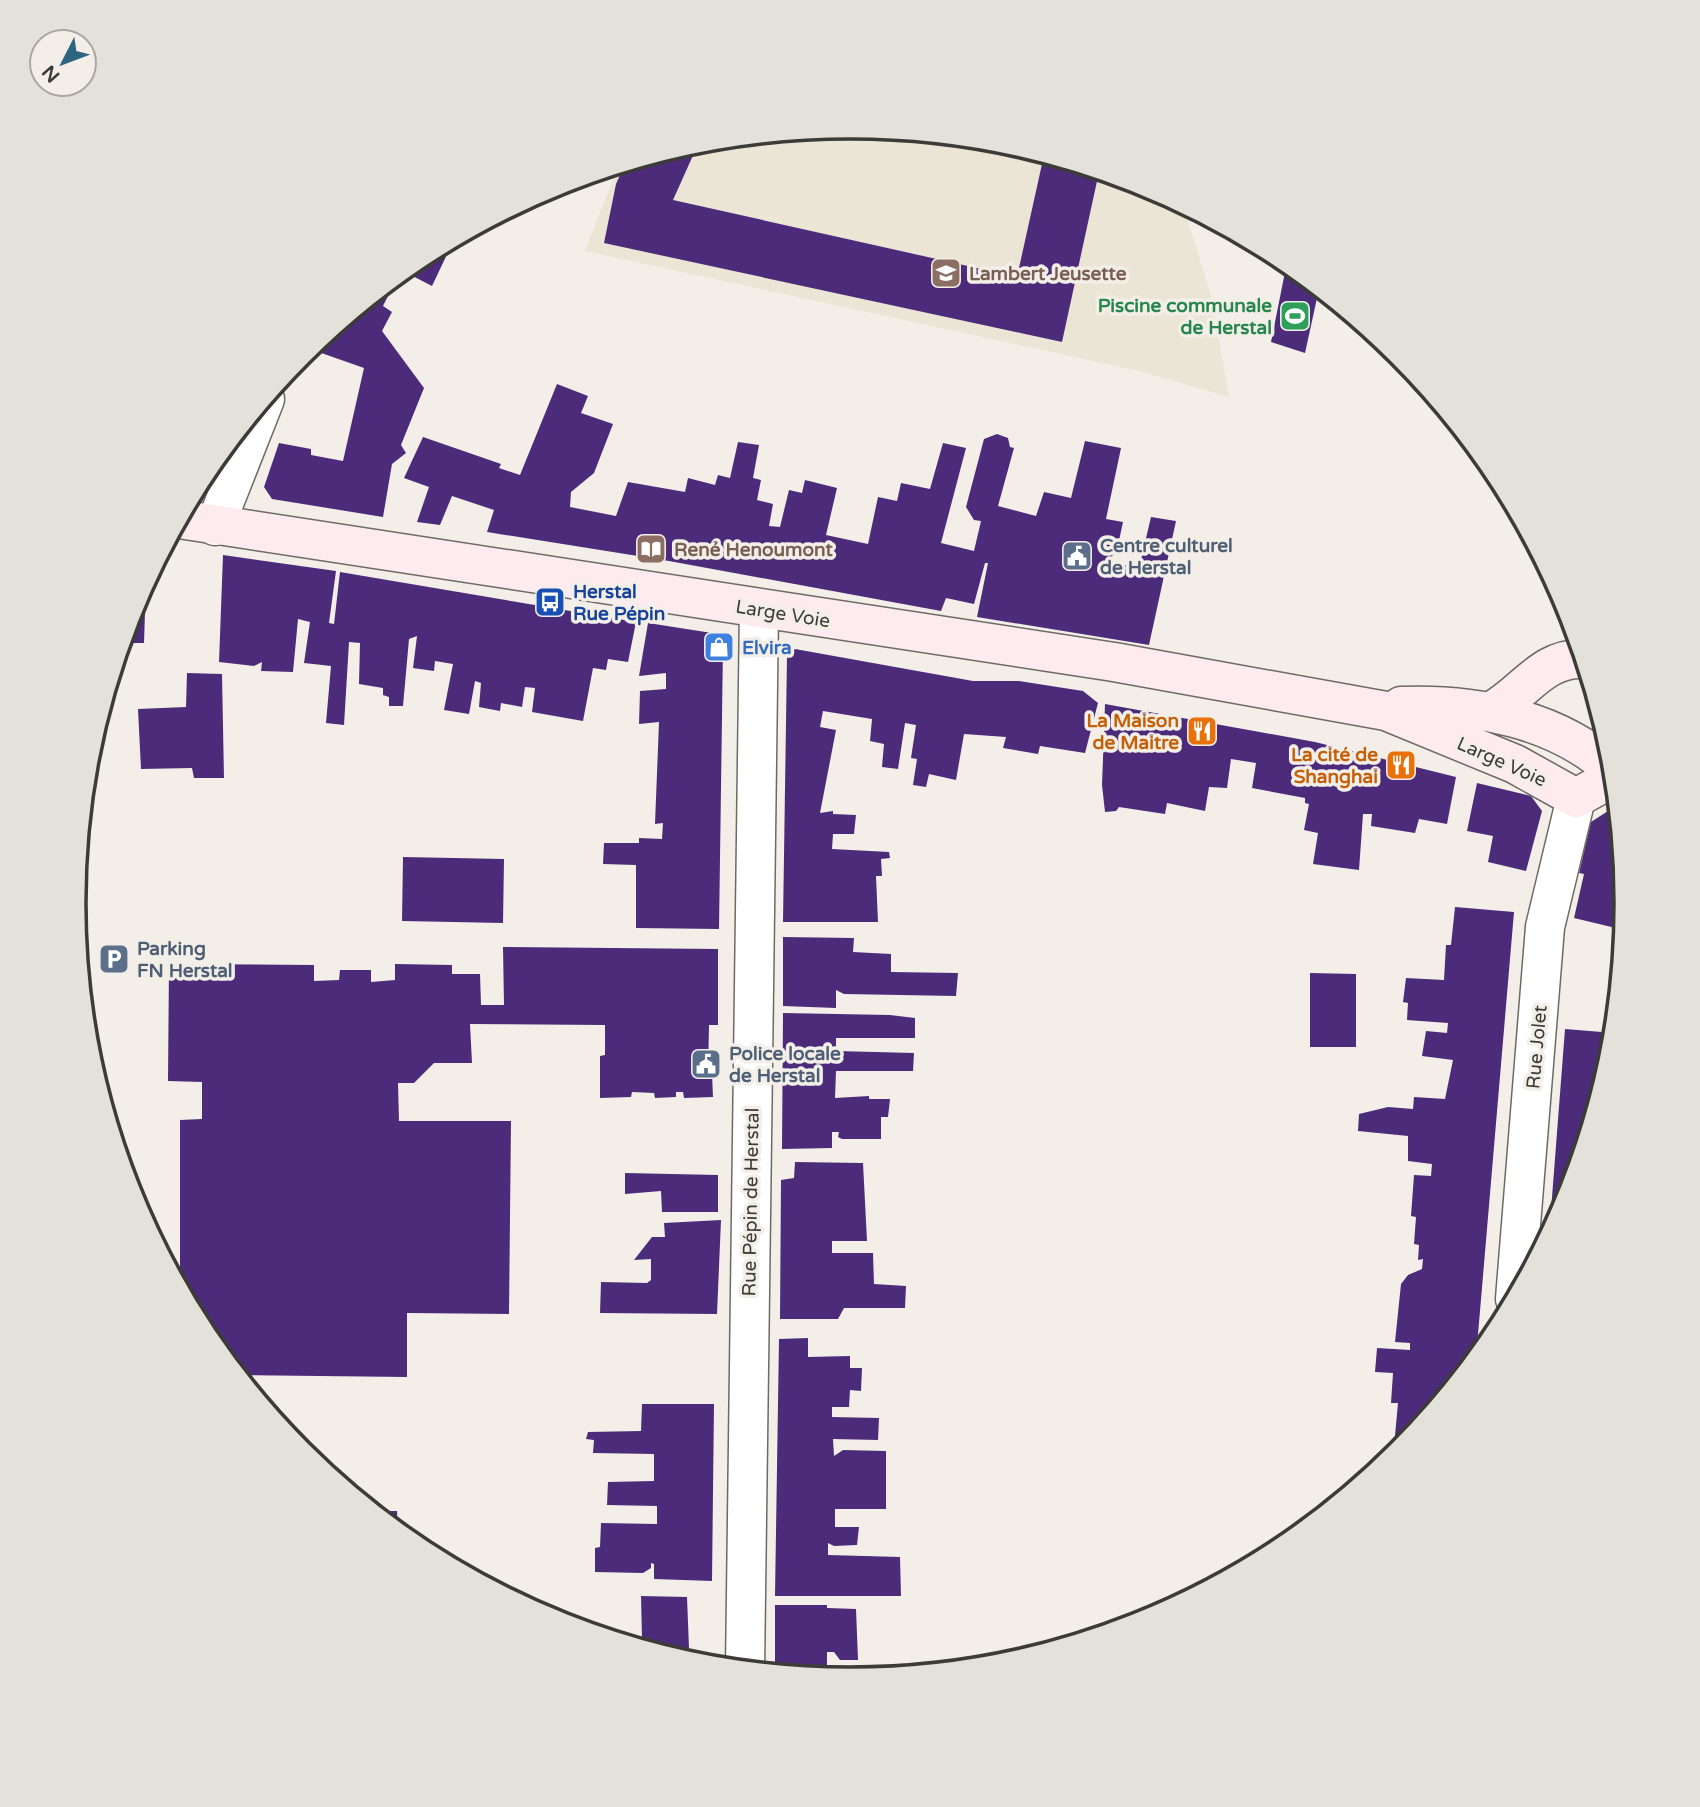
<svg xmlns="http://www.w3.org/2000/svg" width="1700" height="1807" viewBox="0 0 1700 1807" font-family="'Varela Round',sans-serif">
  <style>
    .built { fill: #ebe5d6 }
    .building { fill: #4c2c7a }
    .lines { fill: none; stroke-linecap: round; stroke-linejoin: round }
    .street-casing { stroke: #6d6a64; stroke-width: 41 }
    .secondary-casing { stroke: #6d6a64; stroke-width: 41 }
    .street { stroke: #fff; stroke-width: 38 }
    .secondary { stroke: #fdebef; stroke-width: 38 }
    .labels { text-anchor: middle; stroke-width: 7; stroke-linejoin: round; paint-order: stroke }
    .education-label { font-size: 19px; font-weight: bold; fill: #785e54; stroke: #f3efe8; text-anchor: start }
    .leisure-label { font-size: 19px; font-weight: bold; fill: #27864d; stroke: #f3efe8; text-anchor: end }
    .service-label { font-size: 19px; font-weight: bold; fill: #4e5e75; stroke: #f3efe8; text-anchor: start }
    .transit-label { font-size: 19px; font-weight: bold; fill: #164399; stroke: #f3efe8; text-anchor: start }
    .street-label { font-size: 19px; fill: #3c3b38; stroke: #f3efe8 }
    .shop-label { font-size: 19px; font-weight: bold; fill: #366cbe; stroke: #f3efe8; text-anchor: start }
    .food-label { font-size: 19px; font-weight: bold; fill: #c56008; stroke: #f3efe8; text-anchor: end }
    .rim { fill: none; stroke: #3c3b38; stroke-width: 3.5 }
  </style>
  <rect width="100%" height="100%" fill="#f3efe8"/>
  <!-- built -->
  <path class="built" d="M 850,127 L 1002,142 L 1148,186 L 1183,205 L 1211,295 L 1229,397 L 1139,371 L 585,251 L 618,166 L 699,142 Z"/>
  <!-- building -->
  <path class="building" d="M 699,142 L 673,200 L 1017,277 L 1044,155 L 1099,172 L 1062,342 L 604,243 L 616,184 L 625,164 Z
    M 446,243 L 451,246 L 432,286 L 403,271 Z
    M 1287,262 L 1319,289 L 1305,353 L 1271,342 Z
    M 399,274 L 383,306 L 392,312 L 382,331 L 424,388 L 401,445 L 406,453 L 392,464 L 383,517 L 272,499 L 264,487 L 279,443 L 311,449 L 311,455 L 343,461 L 364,368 L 310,349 Z
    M 557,384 L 588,396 L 581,413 L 613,424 L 594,473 L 571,492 L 570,507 L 616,516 L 628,482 L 685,492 L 688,478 L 715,485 L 718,475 L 730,478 L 738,442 L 759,445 L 753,478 L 761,480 L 757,500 L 773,504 L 769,526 L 780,527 L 789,490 L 802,493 L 805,480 L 837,488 L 826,535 L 868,544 L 878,497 L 897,501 L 901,483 L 930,489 L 943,443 L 966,448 L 941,543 L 974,551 L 981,521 L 974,520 L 966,507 L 984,439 L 997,434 L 1008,438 L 1010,447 L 1014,448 L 998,506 L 1036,516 L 1044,492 L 1071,498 L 1085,441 L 1121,448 L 1106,519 L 1123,522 L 1117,550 L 1108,561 L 1139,568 L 1151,517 L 1176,521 L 1149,645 L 977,617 L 988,563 L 985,563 L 974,604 L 946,598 L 941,611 L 669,561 L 487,532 L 494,510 L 452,496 L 440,525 L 417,522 L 429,487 L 404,478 L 423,437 L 501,464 L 499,468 L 520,475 Z
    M 227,445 L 218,484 L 208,491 L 196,489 Z
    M 223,555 L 336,571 L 329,623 L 334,624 L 340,572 L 636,622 L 628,662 L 608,659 L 606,670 L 593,668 L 583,721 L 532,712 L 535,688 L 525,687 L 522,707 L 501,703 L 500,711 L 479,707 L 481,683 L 475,681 L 469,714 L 444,710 L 453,664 L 435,661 L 434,671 L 413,668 L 417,636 L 409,639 L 403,706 L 389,706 L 389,697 L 383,695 L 383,688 L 359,684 L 360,643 L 349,642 L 344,725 L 326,723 L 331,666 L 304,663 L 310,622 L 298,619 L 293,672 L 261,671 L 262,662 L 254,666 L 219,662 Z
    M 146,581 L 144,643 L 122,643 L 133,606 Z
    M 648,623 L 712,633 L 723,646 L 719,929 L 636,928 L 636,865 L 603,864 L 604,843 L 639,843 L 639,838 L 662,839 L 663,823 L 655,824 L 659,722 L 639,724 L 640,691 L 666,689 L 666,673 L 639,676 Z
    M 795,649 L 973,681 L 1019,681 L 1083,691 L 1098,703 L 1085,753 L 1040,746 L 1038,754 L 1003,748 L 1006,737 L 964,734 L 956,780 L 929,774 L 926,787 L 913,785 L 917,759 L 911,758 L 916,725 L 905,723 L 898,769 L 882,767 L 884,744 L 870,741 L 872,719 L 823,711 L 820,727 L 836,730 L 820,813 L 833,811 L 833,814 L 856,815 L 854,834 L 833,834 L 832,849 L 889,852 L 890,858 L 881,859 L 882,876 L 876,876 L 878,922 L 783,922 L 787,656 Z
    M 187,673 L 222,674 L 224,778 L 194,778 L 192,768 L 141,769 L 138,709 L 186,707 Z
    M 1105,704 L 1315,742 L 1456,777 L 1447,824 L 1419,819 L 1415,833 L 1371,826 L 1372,814 L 1363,814 L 1359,870 L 1313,864 L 1318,833 L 1304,830 L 1309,804 L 1305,803 L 1305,798 L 1252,788 L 1256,763 L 1231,759 L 1227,788 L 1209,787 L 1205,811 L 1167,803 L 1165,814 L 1119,807 L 1116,811 L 1105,812 L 1102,785 Z
    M 1477,783 L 1531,796 L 1542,811 L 1526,871 L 1488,862 L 1493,836 L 1467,831 Z
    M 1608,811 L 1618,814 L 1623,870 L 1617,868 L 1616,875 L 1624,877 L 1626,903 L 1624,930 L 1574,918 L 1584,874 L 1579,873 L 1591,822 Z
    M 403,857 L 504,859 L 503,923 L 402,921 Z
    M 1455,907 L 1514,912 L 1476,1358 L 1393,1457 L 1398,1403 L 1391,1403 L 1393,1373 L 1375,1372 L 1377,1348 L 1410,1350 L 1410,1343 L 1395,1342 L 1401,1284 L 1408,1275 L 1422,1269 L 1423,1259 L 1418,1260 L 1419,1245 L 1414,1244 L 1416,1217 L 1411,1216 L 1414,1175 L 1431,1176 L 1432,1164 L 1408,1161 L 1408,1136 L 1358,1131 L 1359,1114 L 1388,1107 L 1413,1109 L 1414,1097 L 1445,1099 L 1453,1060 L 1422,1056 L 1426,1031 L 1447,1033 L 1448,1023 L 1407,1020 L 1408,1003 L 1403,1002 L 1406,978 L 1444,980 L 1446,945 L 1451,945 Z
    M 783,937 L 854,938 L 853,952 L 891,954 L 891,972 L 958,973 L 956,996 L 844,994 L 836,990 L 836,1008 L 783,1006 Z
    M 503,947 L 718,949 L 718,1025 L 709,1025 L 708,1074 L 712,1074 L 713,1097 L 684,1098 L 683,1092 L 676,1092 L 676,1097 L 655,1098 L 654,1093 L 632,1092 L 631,1097 L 600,1098 L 600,1056 L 605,1055 L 605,1025 L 470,1024 L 472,1063 L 434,1063 L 414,1083 L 398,1083 L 399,1121 L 511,1121 L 509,1314 L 407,1313 L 407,1377 L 238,1375 L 204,1335 L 180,1290 L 180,1120 L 202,1119 L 202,1082 L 168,1081 L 169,964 L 314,965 L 314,981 L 339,980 L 340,970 L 371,970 L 371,982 L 395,980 L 395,964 L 452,965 L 452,974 L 480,974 L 481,1005 L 504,1005 Z
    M 1310,973 L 1356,974 L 1356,1047 L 1310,1047 Z
    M 783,1013 L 890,1015 L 915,1018 L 915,1038 L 836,1038 L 836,1051 L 914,1053 L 913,1071 L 836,1071 L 835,1098 L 869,1096 L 869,1099 L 890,1099 L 888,1117 L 881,1117 L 881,1139 L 842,1139 L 838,1137 L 839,1132 L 832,1132 L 832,1148 L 782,1149 Z
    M 1565,1029 L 1614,1033 L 1611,1055 L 1567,1201 L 1549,1236 Z
    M 795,1162 L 863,1163 L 867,1241 L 832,1241 L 832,1253 L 873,1253 L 874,1284 L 906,1286 L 905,1308 L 844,1308 L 838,1319 L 780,1319 L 781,1180 L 794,1178 Z
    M 625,1173 L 718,1175 L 718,1212 L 662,1212 L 661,1191 L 625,1194 Z
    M 721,1220 L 717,1314 L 600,1313 L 601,1282 L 647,1283 L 651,1280 L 651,1259 L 634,1260 L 652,1237 L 665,1237 L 664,1223 Z
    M 808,1338 L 808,1357 L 850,1356 L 850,1368 L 862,1368 L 861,1391 L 850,1390 L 849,1407 L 832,1407 L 832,1417 L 879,1418 L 878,1440 L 833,1439 L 834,1456 L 843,1450 L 886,1451 L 886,1509 L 835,1509 L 835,1527 L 859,1527 L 857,1545 L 834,1546 L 828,1543 L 828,1555 L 900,1557 L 901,1596 L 775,1596 L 779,1339 Z
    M 642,1404 L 714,1404 L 712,1581 L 654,1579 L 654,1564 L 651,1563 L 651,1568 L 643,1573 L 595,1572 L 595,1548 L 600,1547 L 601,1523 L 657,1524 L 657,1506 L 607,1505 L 608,1482 L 654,1481 L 654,1454 L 593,1453 L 594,1440 L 586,1439 L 588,1432 L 641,1431 Z
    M 372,1511 L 397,1511 L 398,1532 L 392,1527 Z
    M 641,1596 L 687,1597 L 689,1648 L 641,1648 L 617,1640 L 617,1636 L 642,1639 Z
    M 775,1605 L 827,1605 L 827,1608 L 856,1609 L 858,1660 L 840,1660 L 834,1652 L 827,1652 L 827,1668 L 856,1667 L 856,1679 L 775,1673 Z"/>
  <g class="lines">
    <!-- street casing -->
    <g class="street-casing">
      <path id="street" d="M 215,526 L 265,399
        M 1515,1299 L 1545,927 L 1576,798
        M 745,1670 L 759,609"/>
    </g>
    <!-- secondary casing -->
    <g class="secondary-casing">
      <path id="secondary" d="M 179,519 L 1114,662 L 1386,711 L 1515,764 L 1576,798 L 1614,777
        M 1401,706 C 1475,703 1558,719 1614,771
        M 1490,712 C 1524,694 1542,657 1583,659"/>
    </g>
    <!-- street -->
    <use href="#street" class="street"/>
    <!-- secondary -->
    <use href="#secondary" class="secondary"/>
  </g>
  <!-- icons -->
  <defs>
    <g id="school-square" transform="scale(1.575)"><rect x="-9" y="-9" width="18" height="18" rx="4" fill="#8d6e63" stroke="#f3efe8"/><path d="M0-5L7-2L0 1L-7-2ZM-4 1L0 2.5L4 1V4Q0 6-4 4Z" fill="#fff"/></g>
    <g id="stadium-square" transform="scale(1.575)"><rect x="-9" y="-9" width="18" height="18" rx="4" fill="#2e9e5b" stroke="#f3efe8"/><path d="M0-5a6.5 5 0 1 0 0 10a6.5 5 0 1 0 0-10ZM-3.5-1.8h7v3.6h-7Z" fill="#fff"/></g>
    <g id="library-square" transform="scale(1.575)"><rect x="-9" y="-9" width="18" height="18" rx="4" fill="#8d6e63" stroke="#f3efe8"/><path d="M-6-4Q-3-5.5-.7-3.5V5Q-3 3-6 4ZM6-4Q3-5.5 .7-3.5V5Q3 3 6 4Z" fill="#fff"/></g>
    <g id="civic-square" transform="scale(1.575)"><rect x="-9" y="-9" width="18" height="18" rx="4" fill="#5c6f8a" stroke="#f3efe8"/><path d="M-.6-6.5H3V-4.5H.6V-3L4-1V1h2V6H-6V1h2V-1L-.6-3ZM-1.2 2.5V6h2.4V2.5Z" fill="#fff"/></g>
    <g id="bus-square" transform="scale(1.575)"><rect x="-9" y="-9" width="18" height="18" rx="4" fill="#1a4fb4" stroke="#f3efe8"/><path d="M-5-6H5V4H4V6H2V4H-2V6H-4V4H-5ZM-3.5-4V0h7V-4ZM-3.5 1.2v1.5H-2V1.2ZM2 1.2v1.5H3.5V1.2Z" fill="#fff"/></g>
    <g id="shop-square" transform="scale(1.575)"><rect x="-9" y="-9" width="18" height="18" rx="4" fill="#3f7fe0" stroke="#f3efe8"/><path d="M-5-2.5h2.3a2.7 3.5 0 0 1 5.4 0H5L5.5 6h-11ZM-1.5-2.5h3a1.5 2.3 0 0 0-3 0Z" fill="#fff"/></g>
    <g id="restaurant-square" transform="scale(1.575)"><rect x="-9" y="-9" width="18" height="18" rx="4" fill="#e8710a" stroke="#f3efe8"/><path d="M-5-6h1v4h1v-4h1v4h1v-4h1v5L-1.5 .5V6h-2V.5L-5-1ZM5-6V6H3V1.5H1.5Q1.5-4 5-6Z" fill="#fff"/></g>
    <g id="parking-square" transform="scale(1.575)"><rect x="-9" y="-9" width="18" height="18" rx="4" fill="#5c6f8a" stroke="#f3efe8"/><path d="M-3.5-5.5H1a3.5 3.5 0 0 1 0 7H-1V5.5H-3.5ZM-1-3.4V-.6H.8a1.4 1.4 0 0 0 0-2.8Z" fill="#fff"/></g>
  </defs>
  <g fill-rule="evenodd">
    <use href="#school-square" x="946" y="273"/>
    <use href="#stadium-square" x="1295" y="316"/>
    <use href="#library-square" x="651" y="549"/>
    <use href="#civic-square" x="1077" y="556"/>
    <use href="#bus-square" x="550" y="602"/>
    <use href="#shop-square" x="719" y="647"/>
    <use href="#restaurant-square" x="1202" y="731"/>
    <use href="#restaurant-square" x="1401" y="765"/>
    <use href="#parking-square" x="114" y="959"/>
    <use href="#civic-square" x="706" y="1064"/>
  </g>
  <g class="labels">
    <!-- education labels -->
    <g class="education-label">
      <text x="969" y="280">Lambert Jeusette</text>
      <text x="674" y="556">René Henoumont</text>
    </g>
    <!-- leisure labels -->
    <g class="leisure-label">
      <text x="1272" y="312">Piscine communale<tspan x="1272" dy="22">de Herstal</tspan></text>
    </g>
    <!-- service labels -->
    <g class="service-label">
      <text x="1100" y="552">Centre culturel<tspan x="1100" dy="22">de Herstal</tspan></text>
      <text x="137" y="955">Parking<tspan x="137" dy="22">FN Herstal</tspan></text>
      <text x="729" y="1060">Police locale<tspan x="729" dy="22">de Herstal</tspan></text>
    </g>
    <!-- transit labels -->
    <g class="transit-label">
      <text x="573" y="598">Herstal<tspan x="573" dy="22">Rue Pépin</tspan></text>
    </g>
    <!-- street labels -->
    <g class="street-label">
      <text transform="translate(783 613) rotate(9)" y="7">Large Voie</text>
      <text transform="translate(1502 761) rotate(24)" y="7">Large Voie</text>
      <text transform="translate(1536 1047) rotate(-85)" y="7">Rue Jolet</text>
      <text transform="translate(750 1202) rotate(-89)" y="7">Rue Pépin de Herstal</text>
    </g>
    <!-- shop labels -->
    <g class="shop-label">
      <text x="742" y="654">Elvira</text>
    </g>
    <!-- food labels -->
    <g class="food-label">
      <text x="1179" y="727">La Maison<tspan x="1179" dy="22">de Maitre</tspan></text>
      <text x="1378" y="761">La cité de<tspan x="1378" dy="22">Shanghai</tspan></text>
    </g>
  </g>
  <!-- crop -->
  <path d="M0 0H1700V1807H0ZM86 903a764 764 0 1 1 1528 0a764 764 0 1 1-1528 0Z" fill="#e4e1da" fill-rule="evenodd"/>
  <path class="rim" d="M86 903a764 764 0 1 1 1528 0a764 764 0 1 1-1528 0Z"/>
  <!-- north arrow -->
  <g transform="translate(63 63) rotate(228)"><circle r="33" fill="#f3efe8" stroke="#aaa7a2" stroke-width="2"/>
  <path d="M0-5L12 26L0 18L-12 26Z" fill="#2d647f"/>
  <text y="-10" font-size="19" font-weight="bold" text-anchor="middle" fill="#3c3b38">N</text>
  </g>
</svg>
